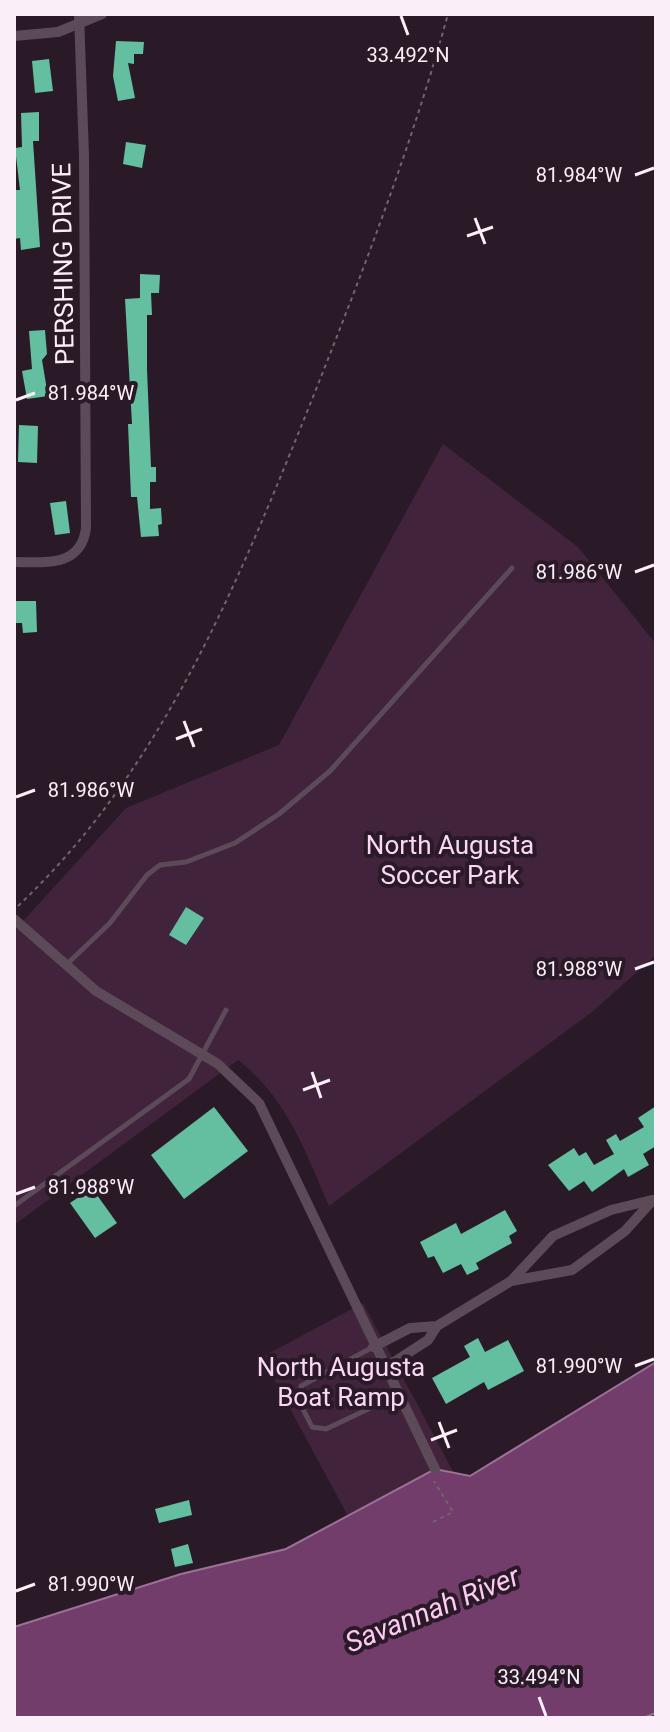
<svg xmlns="http://www.w3.org/2000/svg" width="670" height="1732" viewBox="0 0 670 1732" font-family="Roboto,sans-serif">
  <style>
    .green { fill: #41233c }
    .water { fill: #723d6a; stroke: #9b7295; stroke-width: 2 }
    .building { fill: #64bea0 }
    .lines { fill: none; stroke-linecap: round; stroke-linejoin: round }
    .path { stroke: #72636f; stroke-width: 2; stroke-dasharray: 4 4; stroke-linecap: butt }
    .lane { stroke: #5c4a59; stroke-width: 5 }
    .street { stroke: #5c4a59; stroke-width: 10 }
    .ticks { fill: none; stroke: #faeff8; stroke-width: 3 }
    .labels { text-anchor: middle; stroke-width: 8; stroke-linejoin: round; paint-order: stroke }
    .street-label { font-size: 26px; fill: #faeff8; stroke: #2a1a27 }
    .park-label { font-size: 26px; fill: #fad8f3; stroke: #2a1a27 }
    .water-label { font-size: 28px; font-style: italic; fill: #fccaf2; stroke: #2a1a27 }
    .ticks-label { font-size: 20px; text-anchor: middle; fill: #faeff8; stroke: #2a1a27; stroke-width: 8; stroke-linejoin: round; paint-order: stroke }
  </style>
  <rect width="100%" height="100%" fill="#2a1a27"/>
  <!-- green -->
  <path class="green" d="M 443,444 L 578,547 L 656,644 L 656,955 L 592,1012 L 329,1206 C 305,1151 287,1098 238,1060 L 14,1225 L 14,931 L 126,808 L 279,745 Z
    M 363,1303 L 454,1473 L 435,1469 L 348,1516 L 262,1357 Z"/>
  <!-- water -->
  <path class="water" d="M 656,1362 L 656,1713 L 643,1718 L 14,1718 L 14,1627 L 181,1574 L 286,1549 L 435,1469 L 470,1476 Z"/>
  <!-- building -->
  <path class="building" d="M 116,41 L 144,42 L 143,54 L 134,54 L 134,64 L 128,63 L 135,98 L 118,101 L 113,76 Z
    M 49,59 L 53,91 L 35,93 L 32,61 Z
    M 39,112 L 39,141 L 33,141 L 40,247 L 21,250 L 20,238 L 14,239 L 14,190 L 20,190 L 15,148 L 22,147 L 21,113 Z
    M 126,142 L 146,145 L 142,168 L 123,164 Z
    M 140,274 L 160,275 L 159,293 L 151,293 L 152,315 L 147,315 L 147,369 L 151,467 L 156,467 L 156,482 L 150,482 L 150,509 L 161,508 L 162,524 L 158,525 L 159,536 L 141,537 L 137,497 L 131,497 L 128,424 L 132,424 L 125,299 L 140,298 Z
    M 45,330 L 47,354 L 42,360 L 48,396 L 27,399 L 22,371 L 32,369 L 29,331 Z
    M 19,425 L 38,426 L 37,463 L 18,462 Z
    M 66,501 L 70,533 L 55,535 L 50,503 Z
    M 14,601 L 36,601 L 37,632 L 23,633 L 22,623 L 15,623 Z
    M 186,907 L 204,918 L 186,945 L 169,935 Z
    M 656,1106 L 656,1146 L 643,1154 L 649,1165 L 628,1177 L 624,1169 L 592,1192 L 584,1181 L 569,1191 L 548,1165 L 574,1148 L 579,1156 L 586,1152 L 594,1165 L 614,1154 L 606,1140 L 616,1134 L 620,1141 L 644,1127 L 638,1118 Z
    M 214,1107 L 248,1151 L 184,1199 L 151,1155 Z
    M 92,1188 L 117,1223 L 95,1238 L 70,1203 Z
    M 505,1210 L 517,1231 L 509,1236 L 512,1243 L 476,1263 L 479,1269 L 467,1275 L 461,1264 L 443,1273 L 434,1256 L 428,1258 L 420,1242 L 456,1223 L 461,1234 Z
    M 478,1338 L 485,1352 L 508,1340 L 524,1371 L 488,1390 L 484,1382 L 446,1404 L 432,1378 L 470,1357 L 464,1346 Z
    M 189,1500 L 192,1515 L 159,1523 L 155,1509 Z
    M 188,1544 L 193,1563 L 175,1567 L 171,1549 Z"/>
  <g class="lines">
    <!-- path -->
    <path class="path" d="M 18,906 C 164,768 239,580 313,397 C 363,271 412,145 448,14
      M 433,1522 L 453,1512 L 434,1481"/>
    <!-- lane -->
    <path class="lane" d="M 66,965 L 110,923 L 147,875 L 160,865 L 186,862 L 235,843 L 279,814 L 330,771 L 512,568
      M 14,1206 L 189,1079 L 226,1010
      M 373,1347 L 301,1386 L 301,1405 L 312,1427 L 326,1429 L 398,1395"/>
    <!-- street -->
    <path class="street" d="M 14,36 L 58,32 L 102,14
      M 14,562 C 44,562 81,568 86,528 L 84,156 L 79,14
      M 14,919 L 96,991 L 218,1064 L 259,1103 L 435,1469
      M 511,1281 L 572,1270 L 625,1231 L 653,1200
      M 373,1347 L 410,1328 L 437,1326
      M 385,1368 L 428,1340 L 437,1326 L 511,1281 L 553,1236 L 611,1210 L 652,1200"/>
  </g>
  <!-- ticks -->
  <path class="ticks" d="M 401,16 L 408,35M 635,175 L 654,168M 475,218 L 485,244M 467,236 L 493,227M 16,400 L 35,393M 635,572 L 654,565M 184,721 L 194,747M 176,739 L 202,729M 16,797 L 35,790M 635,969 L 654,962M 312,1072 L 321,1098M 303,1090 L 330,1080M 16,1194 L 35,1187M 635,1366 L 654,1359M 439,1422 L 449,1448M 431,1440 L 457,1430M 16,1591 L 35,1584M 539,1697 L 546,1716"/>
  <g class="labels">
    <!-- street labels -->
    <g class="street-label">
      <text transform="translate(63 264) rotate(-91)" y="9">PERSHING DRIVE</text>
    </g>
    <!-- park labels -->
    <g class="park-label">
      <text x="450" y="854">North Augusta<tspan x="450" dy="30">Soccer Park</tspan></text>
      <text x="341" y="1376">North Augusta<tspan x="341" dy="30">Boat Ramp</tspan></text>
    </g>
    <!-- water labels -->
    <g class="water-label">
      <text transform="translate(432 1609) rotate(-22)" y="10">Savannah River</text>
    </g>
  </g>
  <g class="ticks-label">
    <text x="408" y="62">33.492°N</text>
    <text x="579" y="182">81.984°W</text>
    <text x="91" y="400">81.984°W</text>
    <text x="579" y="579">81.986°W</text>
    <text x="91" y="797">81.986°W</text>
    <text x="579" y="976">81.988°W</text>
    <text x="91" y="1194">81.988°W</text>
    <text x="579" y="1373">81.990°W</text>
    <text x="91" y="1591">81.990°W</text>
    <text x="539" y="1684">33.494°N</text>
  </g>
  <!-- border -->
  <rect width="670" height="1732" fill="none" stroke="#faeff8" stroke-width="32"/>
</svg>
